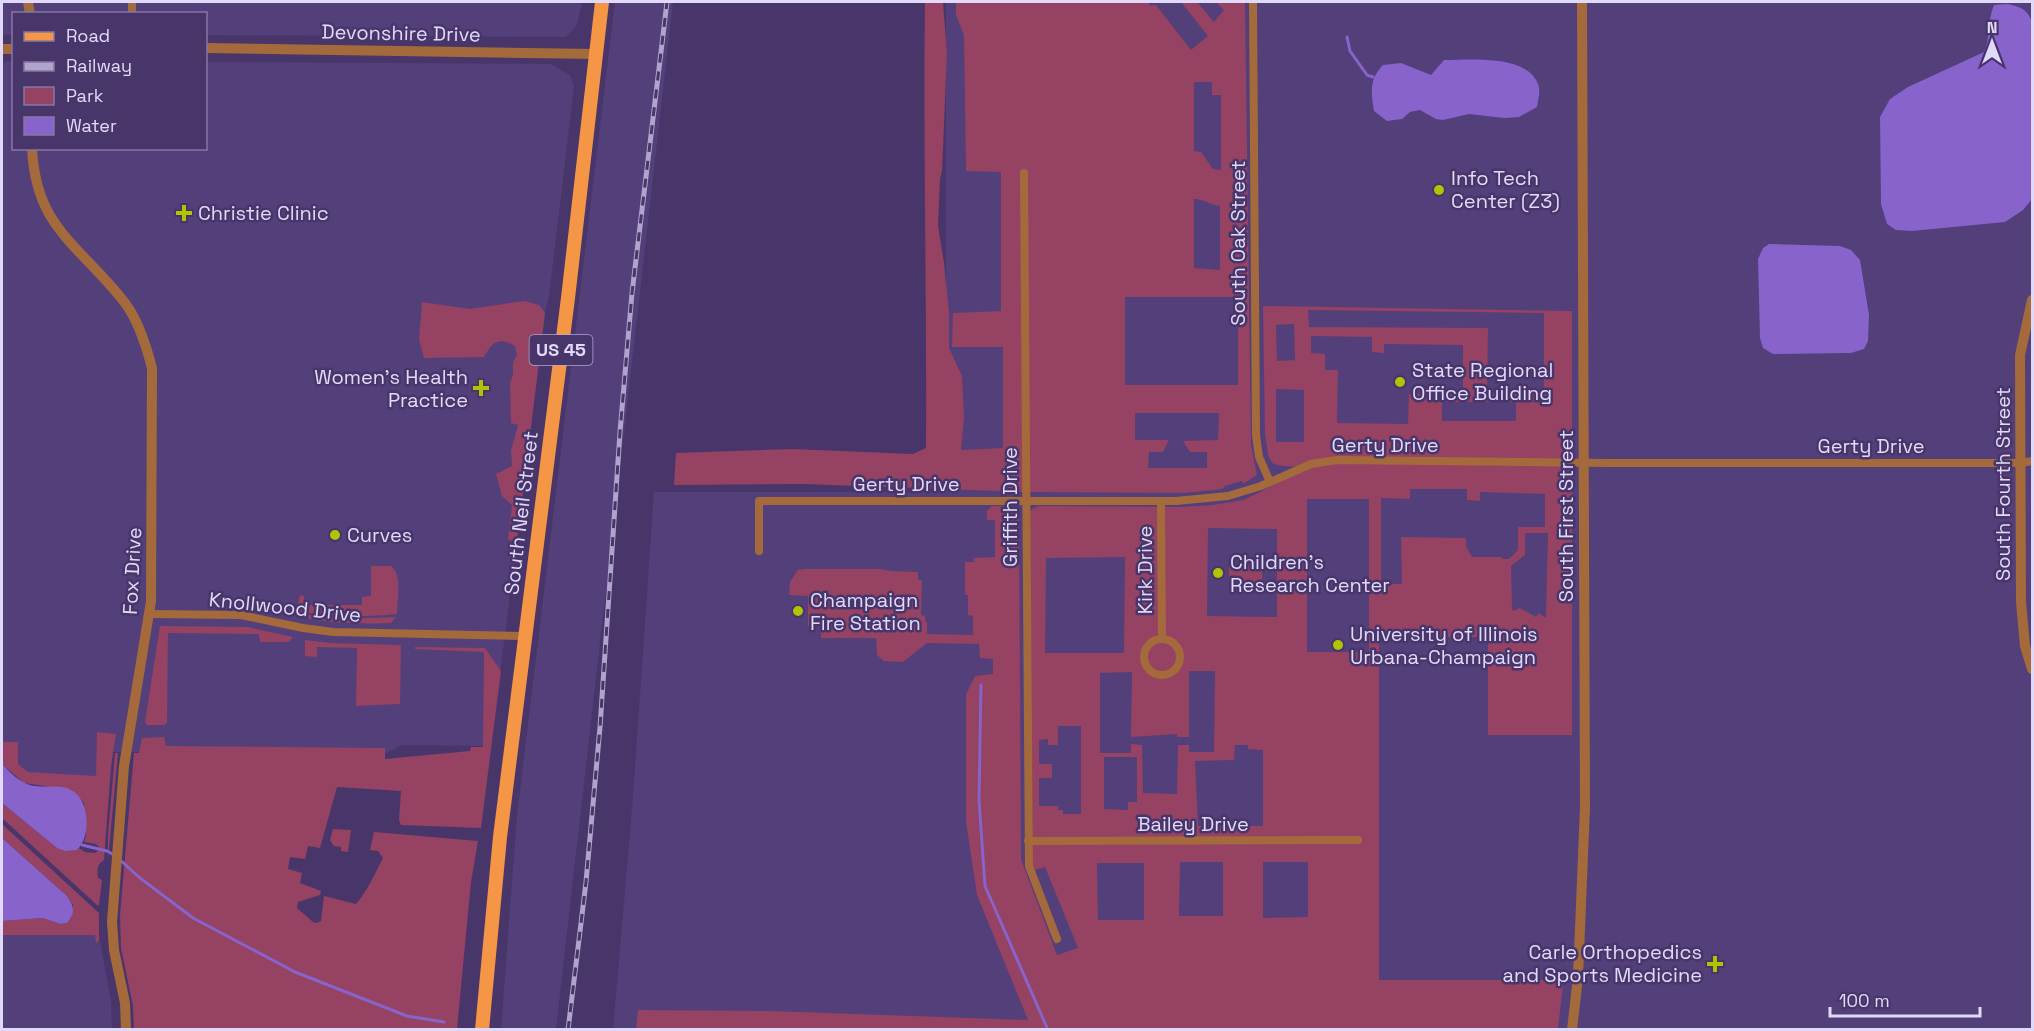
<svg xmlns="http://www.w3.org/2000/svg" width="2034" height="1031" viewBox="0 0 2034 1031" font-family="'Space Grotesk',sans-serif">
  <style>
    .built { fill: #533f7a }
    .green { fill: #954263; fill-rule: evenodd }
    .water { fill: #8763cb }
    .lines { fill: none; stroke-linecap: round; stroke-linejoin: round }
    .stream { stroke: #8763cb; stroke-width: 3 }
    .minor { stroke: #a56a3c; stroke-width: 8 }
    .tertiary { stroke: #a56a3c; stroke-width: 10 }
    .primary { stroke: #f59647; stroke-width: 14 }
    .rail-casing { stroke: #afa4cb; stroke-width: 5 }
    .rail { stroke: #48366b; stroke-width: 3; stroke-dasharray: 9; stroke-linecap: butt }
    .poi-dot { fill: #b0c501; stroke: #48366b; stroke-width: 2 }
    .labels { text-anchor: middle; stroke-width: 5; stroke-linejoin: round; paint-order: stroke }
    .shield { fill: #48366b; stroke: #b3a8ce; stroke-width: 1.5 }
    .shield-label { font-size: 18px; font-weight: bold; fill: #e1d9f9 }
    .street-label { font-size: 20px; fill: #e1d9f9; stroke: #48366b }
    .poi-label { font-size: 20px; fill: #e1d9f9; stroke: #48366b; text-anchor: start }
  </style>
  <rect width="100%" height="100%" fill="#48366b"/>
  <!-- built -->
  <path class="built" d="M 2,2 L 582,2 L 577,25 L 566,37 L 206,35 L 206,14 L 14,14 L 13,34 L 2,35 Z
    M 615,2 L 673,2 L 556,1029 L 501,1029 L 517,816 Z
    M 946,2 L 2032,2 L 2032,1029 L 613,1030 L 633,797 L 654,492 L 946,492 Z
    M 13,61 L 14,148 L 206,148 L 206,62 L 550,64 L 570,75 L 574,87 L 549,296 L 545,313 L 491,746 L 402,745 L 384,754 L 113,752 L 109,790 L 22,776 L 2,745 L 2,62 Z
    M 2,935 L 99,935 L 111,1001 L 112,1029 L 2,1030 Z"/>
  <!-- green -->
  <path class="green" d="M 925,2 L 943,2 L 947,54 L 942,171 L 940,179 L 938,226 L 944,263 L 949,313 L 949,348 L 962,376 L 964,417 L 961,450 L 1003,448 L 1003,347 L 952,347 L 953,313 L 1001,311 L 1001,172 L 966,171 L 964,36 L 956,14 L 956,2 L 1148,2 L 1151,6 L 1156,5 L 1191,50 L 1208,36 L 1181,2 L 1197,2 L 1214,22 L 1224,10 L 1216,2 L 1245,2 L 1251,445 L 1257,475 L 1243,484 L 1242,481 L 1225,486 L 1222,489 L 1185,493 L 1022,492 L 804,484 L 674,485 L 676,453 L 793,449 L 913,454 L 926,448 C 927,299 923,150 925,2 ZM 1194,82 L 1212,82 L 1212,95 L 1221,95 L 1221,170 L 1213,169 L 1201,152 L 1194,151 ZM 1194,199 C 1204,199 1211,205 1220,206 L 1220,270 L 1194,268 ZM 1125,297 L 1238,297 L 1238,385 L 1125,385 ZM 1135,413 L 1219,413 L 1218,440 L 1183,441 L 1190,452 L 1207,452 L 1207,468 L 1148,468 L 1149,452 L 1163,452 L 1169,440 L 1135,440 Z
    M 524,301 L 539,305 L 545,313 L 517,541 L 508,540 L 512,505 L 502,496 L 496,474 L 512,466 L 511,451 L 518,425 L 511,423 L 510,383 L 513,374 L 513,362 L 517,355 L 515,346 C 498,336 492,343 484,357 L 424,358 L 419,339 L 422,302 L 470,309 Z
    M 1263,306 L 1572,311 L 1572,735 L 1488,735 L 1488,637 L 1379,637 L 1379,980 L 1556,980 L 1563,985 L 1558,1029 L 636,1030 L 638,1010 L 770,1011 L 1028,1020 L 977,895 L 966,822 L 966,694 L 975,676 L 993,674 L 993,659 L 980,658 L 979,644 L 927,643 L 903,662 L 884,661 L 877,655 L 876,638 L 821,638 L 821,627 L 808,626 L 808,596 L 789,595 L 790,582 L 798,570 L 804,569 L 880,569 L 891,571 L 918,572 L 918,580 L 922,580 L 921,615 L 925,616 L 925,621 L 927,622 L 927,634 L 973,635 L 973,616 L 968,615 L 968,595 L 965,595 L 965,562 L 974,562 L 974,558 L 995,557 L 995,520 L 987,520 L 987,511 L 992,506 L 1016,507 L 1019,515 L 1021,859 L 1057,955 L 1078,948 L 1045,867 L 1035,870 L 1033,867 L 1030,512 L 1032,509 L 1039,506 L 1183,507 L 1213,505 L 1243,500 L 1258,493 L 1293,475 L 1299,467 C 1290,466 1281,467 1272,463 L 1268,455 L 1265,433 ZM 1308,310 L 1544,313 L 1544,394 L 1487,393 L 1488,328 L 1309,327 ZM 1294,324 L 1295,360 L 1277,361 L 1276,325 ZM 1311,336 L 1372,337 L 1372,352 L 1384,353 L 1384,344 L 1463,345 L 1463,394 L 1409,394 L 1408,424 L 1337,423 L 1338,370 L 1325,370 L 1325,354 L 1311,353 ZM 1276,389 L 1304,390 L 1304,442 L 1276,442 ZM 1442,402 L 1516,402 L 1516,421 L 1442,421 ZM 1410,489 L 1467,489 L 1467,500 L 1480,501 L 1480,492 L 1545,494 L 1545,527 L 1518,527 L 1518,550 L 1509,559 L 1502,559 L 1502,557 L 1472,557 L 1466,546 L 1466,538 L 1401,537 L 1402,584 L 1381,584 L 1381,498 L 1410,499 ZM 1307,499 L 1369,499 L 1369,652 L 1307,652 ZM 1208,528 L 1277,529 L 1277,617 L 1207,616 ZM 1525,533 L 1548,533 L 1546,618 L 1539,613 L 1536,617 L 1520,608 L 1513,611 L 1512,608 L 1511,566 L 1525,555 ZM 1125,557 L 1124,653 L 1045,653 L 1046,558 ZM 1189,671 L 1215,671 L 1214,752 L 1189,752 L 1189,745 L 1178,745 L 1177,794 L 1143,793 L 1142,745 L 1131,744 L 1131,753 L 1100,753 L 1100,673 L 1132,672 L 1131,737 L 1177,734 L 1177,737 L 1189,737 ZM 1058,726 L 1081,726 L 1081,814 L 1063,814 L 1063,810 L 1058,810 L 1058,806 L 1039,806 L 1039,778 L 1052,778 L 1052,764 L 1039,764 L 1039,740 L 1048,739 L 1048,745 L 1058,745 ZM 1235,745 L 1248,745 L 1248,749 L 1263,750 L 1263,826 L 1198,826 L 1195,761 L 1234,760 ZM 1104,757 L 1137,757 L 1137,802 L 1128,802 L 1128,810 L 1104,809 ZM 1180,862 L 1223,862 L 1223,916 L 1179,916 ZM 1263,862 L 1308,862 L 1308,917 L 1263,918 ZM 1097,863 L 1144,863 L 1144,920 L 1098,920 Z
    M 1229,565 L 1262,565 L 1262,582 L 1229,582 Z
    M 371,566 L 391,566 C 403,576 397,599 397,614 C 362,618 331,616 296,611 L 300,595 L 304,596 L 305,605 L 362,605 L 362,597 L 371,596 Z
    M 296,613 L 343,619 L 396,617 L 391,623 C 373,624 307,624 296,613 Z
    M 160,626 L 247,627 L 293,637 L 289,642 L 260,642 L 259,634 L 168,633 L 167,723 L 164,725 L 147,725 L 145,722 Z
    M 305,640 L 331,643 L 401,645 L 400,704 L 356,706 L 357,648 L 317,647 L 317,657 L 305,656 Z
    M 415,647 L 485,648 L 501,671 L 481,828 L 401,825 L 399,820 L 401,791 L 337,787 L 320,848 L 308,846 L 305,859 L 290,857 L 288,869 L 302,873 L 300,883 L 321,891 L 320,895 L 298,902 L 297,908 L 313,922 L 317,923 L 321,921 L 324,896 L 356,904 C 368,890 374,875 383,858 L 378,851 L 370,850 L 374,832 L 478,841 L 471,882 L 457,1029 L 134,1029 L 133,1006 L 121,948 L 120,915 L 134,753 L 139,753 L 142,738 L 164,737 L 166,746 L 385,748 L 385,759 L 470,751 L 471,747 L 483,747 L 484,652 L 415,649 Z
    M 2,732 L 3,742 L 18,742 L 18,764 L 28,772 L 96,776 L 97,732 L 116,734 L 111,766 L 104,860 C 97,864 97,870 98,878 L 102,880 L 99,905 L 97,905 L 2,818 L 2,803 L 57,848 L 77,850 L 79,848 L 85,852 L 95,853 L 99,850 L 99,847 L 96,844 L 84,842 L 86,836 L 84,803 L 72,790 L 24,783 L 2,764 Z
    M 115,753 L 118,753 L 108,860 L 108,836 Z
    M 2,824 L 99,913 L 99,941 L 96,943 L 95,935 L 2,935 L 2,921 L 43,918 L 60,924 L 67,923 L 71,918 L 73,905 L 67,896 L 2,838 Z
    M 333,829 L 351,830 L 348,852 L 341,851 L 341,847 L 334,846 L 330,840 Z"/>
  <!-- water -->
  <path class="water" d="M 2007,4 C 2020,7 2026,8 2032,21 L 2032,199 L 2023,210 L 2005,222 L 1912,231 L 1896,230 L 1887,224 L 1881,204 L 1880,117 L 1890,99 L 1908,87 L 1984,52 C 1991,37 1987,21 1994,5 Z
    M 1444,60 C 1470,60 1527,54 1538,84 C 1541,91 1538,99 1537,107 L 1519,117 L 1504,118 L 1469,114 L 1443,120 L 1436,119 L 1420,110 L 1410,112 L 1402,119 L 1387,121 L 1374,111 C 1371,93 1369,79 1383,65 L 1401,63 L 1431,75 Z
    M 1769,244 L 1840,246 L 1851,250 L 1860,260 L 1869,315 L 1868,341 L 1864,349 L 1851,353 L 1773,354 L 1763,348 L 1760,338 L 1758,259 L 1763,248 Z
    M 2,764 C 8,770 15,778 23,782 C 37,791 60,782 73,791 C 90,802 91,837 77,850 L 65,851 L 57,848 L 2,803 Z
    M 2,838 L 67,896 C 74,906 76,913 67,923 L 60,924 L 43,918 L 2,921 Z"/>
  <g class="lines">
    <!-- stream -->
    <path class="stream" d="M 1347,37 L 1350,51 L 1367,75 L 1373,77
      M 981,685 L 979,800 L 985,886 L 1048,1030
      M 82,845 L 107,851 L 114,855
      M 119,859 L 140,878 L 193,918 L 295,972 L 407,1016 L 444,1022"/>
    <!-- minor -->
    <path class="minor" d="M 132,2 L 132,14
      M 1253,2 L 1256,435 L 1259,457 L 1270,482
      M 1024,173 L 1029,866 L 1057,939
      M 1161,501 L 1162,639
      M 759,551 L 759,501 L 1176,501 L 1228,496 L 1261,486 L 1311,464 L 1337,460 L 1606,463 L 2021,463 L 2032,461
      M 149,614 L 241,615 L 303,628 L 333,632 L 524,636
      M1144 657a18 18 0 1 1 36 0a18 18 0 1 1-36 0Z
      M 1028,841 L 1358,840"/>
    <!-- tertiary -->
    <path class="tertiary" d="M 28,2 L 30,14
      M 206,48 L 596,54
      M 2,49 L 14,49
      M 32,148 C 35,210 59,231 99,273 C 111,286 123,298 131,312 C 141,329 147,349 152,368 L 151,601 L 124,766 L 112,922 L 114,950 L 125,1003 L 126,1030
      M 2032,300 L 2020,355 L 2021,602 L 2025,646 L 2032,669
      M 1572,1030 L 1578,977 L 1585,807 L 1582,2"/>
    <!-- primary -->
    <path class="primary" d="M 482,1030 L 500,837 L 568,298 L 602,2"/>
    <!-- rail casing -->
    <g class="rail-casing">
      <path id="rail" d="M 568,1030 L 586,882 L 600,727 L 620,432 L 632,293 L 667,2"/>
    </g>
    <!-- rail -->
    <use href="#rail" class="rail"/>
  </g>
  <!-- markers -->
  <g class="poi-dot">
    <circle cx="1439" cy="190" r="6"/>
    <path d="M181 204h6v6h6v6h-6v6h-6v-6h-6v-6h6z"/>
    <circle cx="1400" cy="382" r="6"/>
    <path d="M478 379h6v6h6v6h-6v6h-6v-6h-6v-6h6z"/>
    <circle cx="335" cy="535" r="6"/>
    <circle cx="1218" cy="573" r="6"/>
    <circle cx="798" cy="611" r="6"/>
    <circle cx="1338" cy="645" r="6"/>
    <path d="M1712 955h6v6h6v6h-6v6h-6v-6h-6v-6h6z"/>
  </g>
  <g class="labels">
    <!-- shield labels -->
    <rect class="shield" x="529.5" y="335" width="63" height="30" rx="4.5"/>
    <g class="shield-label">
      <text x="561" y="356">US 45</text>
    </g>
    <!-- street labels -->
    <g class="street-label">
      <text transform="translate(401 33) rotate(1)" y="7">Devonshire Drive</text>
      <text transform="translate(1238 243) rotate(-90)" y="7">South Oak Street</text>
      <text x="1385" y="452">Gerty Drive</text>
      <text x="1871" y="453">Gerty Drive</text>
      <text x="906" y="491">Gerty Drive</text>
      <text transform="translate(2003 484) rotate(-90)" y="7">South Fourth Street</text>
      <text transform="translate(1010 507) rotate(-90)" y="7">Griffith Drive</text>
      <text transform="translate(521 513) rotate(-83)" y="7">South Neil Street</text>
      <text transform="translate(1566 516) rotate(-90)" y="7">South First Street</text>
      <text transform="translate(1145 570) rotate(-90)" y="7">Kirk Drive</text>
      <text transform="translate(132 571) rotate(-87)" y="7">Fox Drive</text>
      <text transform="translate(285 607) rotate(6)" y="7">Knollwood Drive</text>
      <text x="1193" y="831">Bailey Drive</text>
    </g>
    <!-- poi labels -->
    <g class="poi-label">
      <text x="1451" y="185">Info Tech<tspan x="1451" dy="23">Center (Z3)</tspan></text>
      <text x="198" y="220">Christie Clinic</text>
      <text x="1412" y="377">State Regional<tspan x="1412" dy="23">Office Building</tspan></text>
      <text x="468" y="384" text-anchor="end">Women's Health<tspan x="468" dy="23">Practice</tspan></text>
      <text x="347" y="542">Curves</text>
      <text x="1230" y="569">Children's<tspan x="1230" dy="23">Research Center</tspan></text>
      <text x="810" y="607">Champaign<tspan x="810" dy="23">Fire Station</tspan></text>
      <text x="1350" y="641">University of Illinois<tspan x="1350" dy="23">Urbana-Champaign</tspan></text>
      <text x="1702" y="959" text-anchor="end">Carle Orthopedics<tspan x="1702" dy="23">and Sports Medicine</tspan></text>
    </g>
  </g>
  <!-- border -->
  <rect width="2034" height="1031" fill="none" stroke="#e1d9f9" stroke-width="6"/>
  <!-- legend -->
  <rect x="12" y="12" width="195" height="138" fill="#48366b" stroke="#8577a4" stroke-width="1.5"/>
  <rect x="24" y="32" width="30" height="9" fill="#f59647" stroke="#8577a4" stroke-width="1.5"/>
  <text x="66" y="42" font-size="18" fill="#e1d9f9">Road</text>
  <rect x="24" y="62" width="30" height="9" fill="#afa4cb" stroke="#8577a4" stroke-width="1.5"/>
  <text x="66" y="72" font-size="18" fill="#e1d9f9">Railway</text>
  <rect x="24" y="87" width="30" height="18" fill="#954263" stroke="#8577a4" stroke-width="1.5"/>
  <text x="66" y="102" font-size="18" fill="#e1d9f9">Park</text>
  <rect x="24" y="117" width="30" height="18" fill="#8763cb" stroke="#8577a4" stroke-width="1.5"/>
  <text x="66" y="132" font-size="18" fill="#e1d9f9">Water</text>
  <!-- north arrow -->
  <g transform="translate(1992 42)" stroke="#48366b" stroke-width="4.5" paint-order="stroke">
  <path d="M0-4.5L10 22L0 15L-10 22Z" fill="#e1d9f9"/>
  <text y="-9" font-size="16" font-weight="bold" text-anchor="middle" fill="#e1d9f9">N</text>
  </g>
  <!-- scale -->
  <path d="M1830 1007v9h150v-9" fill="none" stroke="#e1d9f9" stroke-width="3"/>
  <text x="1839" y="1007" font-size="18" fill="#e1d9f9" stroke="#48366b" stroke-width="4.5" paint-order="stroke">100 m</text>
</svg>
